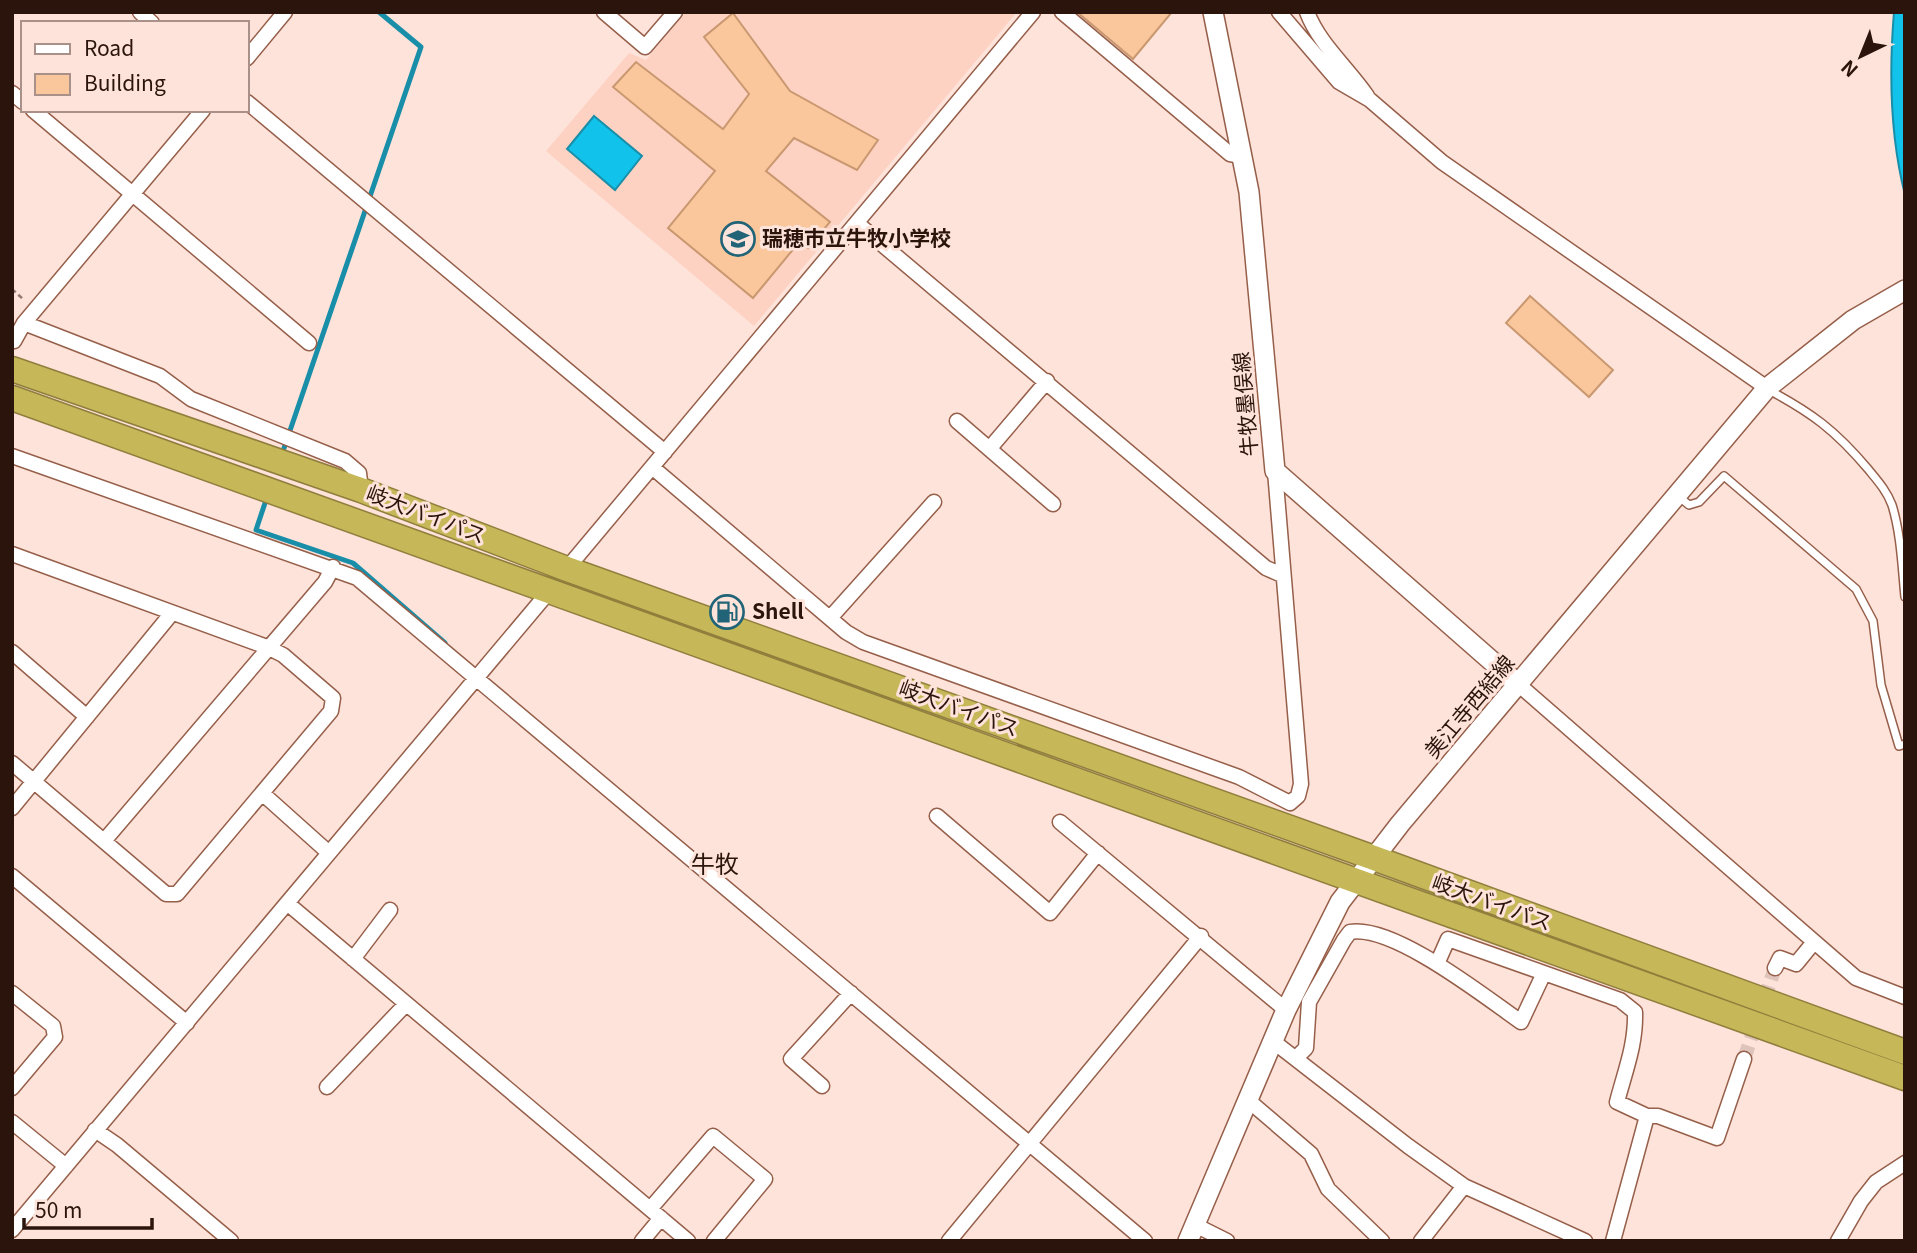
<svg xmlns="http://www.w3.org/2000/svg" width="1917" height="1253" viewBox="0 0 1917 1253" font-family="Georgia,'Noto Sans JP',serif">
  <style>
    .built { fill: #fed2c3 }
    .water { fill: #11c2eb; stroke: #198ea8; stroke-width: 2 }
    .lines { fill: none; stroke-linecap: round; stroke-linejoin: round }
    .stream { stroke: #198ea8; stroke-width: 5 }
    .building { fill: #fac69c; stroke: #c99870; stroke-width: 2 }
    .street-tunnel { stroke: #dec4bb; stroke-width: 14; stroke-dasharray: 14 7; stroke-linecap: butt }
    .lane-casing { stroke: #965f4a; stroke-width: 10 }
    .street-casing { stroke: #965f4a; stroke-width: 17 }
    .secondary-casing { stroke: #965f4a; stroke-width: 22 }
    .highway-casing { stroke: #907e3d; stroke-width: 27 }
    .path { stroke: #927971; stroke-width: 2.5; stroke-dasharray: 5 3.5; stroke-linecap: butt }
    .lane { stroke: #fff; stroke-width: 7 }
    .street { stroke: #fff; stroke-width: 14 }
    .secondary { stroke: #fff; stroke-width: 19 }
    .highway { stroke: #c6b758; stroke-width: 24 }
    .labels { text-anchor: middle; stroke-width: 6; stroke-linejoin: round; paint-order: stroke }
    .poi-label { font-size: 21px; font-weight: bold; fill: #2b140c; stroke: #fde3da; text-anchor: start }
    .street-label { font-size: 21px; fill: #2b140c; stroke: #fde3da }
    .quarter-label { font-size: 24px; fill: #2b140c; stroke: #fde3da }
  </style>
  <rect width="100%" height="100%" fill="#fde3da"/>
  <!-- built -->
  <path class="built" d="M 686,12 L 1017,12 L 754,326 L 546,151 L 629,53 L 646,60 Z"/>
  <!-- water -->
  <path class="water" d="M 1894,12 L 1905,12 L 1905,195 C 1890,136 1889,72 1894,12 Z
    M 594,116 L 642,156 L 615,190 L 567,149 Z"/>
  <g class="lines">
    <!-- stream -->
    <path class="stream" d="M 282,454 L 421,47 L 379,12
      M 267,497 L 256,530 L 353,563 L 445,643"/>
  </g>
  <!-- building -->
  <path class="building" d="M 1077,12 L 1172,12 L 1133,59 Z
    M 733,13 L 790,91 L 878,140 L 857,170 L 794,138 L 766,171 L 830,222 L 808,248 L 800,241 L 753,298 L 668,228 L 715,171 L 613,87 L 636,62 L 723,129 L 749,94 L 704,37 Z
    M 1530,296 L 1613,370 L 1589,397 L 1506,323 Z"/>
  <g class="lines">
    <!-- street-tunnel -->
    <path class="street-tunnel" d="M 1744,1059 L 1775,968"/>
    <!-- lane casing -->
    <g class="lane-casing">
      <path id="lane" d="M 1767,389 C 1812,413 1835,430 1868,469 C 1877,480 1887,491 1892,505 C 1901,534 1902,567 1905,597
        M 1678,496 L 1689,505 L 1699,502 L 1724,476 L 1856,589 L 1873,621 L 1881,685 L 1899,746 L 1905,744"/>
    </g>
    <!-- street casing -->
    <g class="street-casing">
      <path id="street" d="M 140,12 L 152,23
        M 604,12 L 645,47 L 675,12
        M 1062,12 L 1230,154 L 1242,156
        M 1279,12 L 1339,82 L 1370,100 L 1442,162 L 1767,388
        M 1307,12 C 1319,44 1348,68 1367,96
        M 247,58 L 285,12
        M 12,93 L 23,102
        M 247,102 L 665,452
        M 33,110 L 309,343
        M 858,224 L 1266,568 L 1282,575
        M 24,323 L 160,376 L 191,399 L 345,461 L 359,473 L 361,490
        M 14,341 L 24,323 L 203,110
        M 957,421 L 1053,504
        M 990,448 L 1047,381
        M 12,456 L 357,578 L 1145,1241
        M 652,467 L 846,632 L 863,642 L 1239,777 L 1290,803 L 1298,796 L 1301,784 L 1275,471
        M 12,554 L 267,647 L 283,655 L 333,698 L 331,711 L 177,894 L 166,894 L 12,763
        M 564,572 L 1033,12
        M 830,618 L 934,502
        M 12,652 L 87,717
        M 1519,685 L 1856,978 L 1905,997
        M 262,793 L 329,853
        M 12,808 L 172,613
        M 937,816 L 1050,913 L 1098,853
        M 1060,822 L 1286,1010
        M 104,841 L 325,582 L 333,567
        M 12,876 L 187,1023
        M 287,903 L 688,1241
        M 353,959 L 390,910
        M 1437,964 L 1448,939 L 1544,973
        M 1775,968 L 1780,958 L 1796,964 L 1814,942
        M 12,993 L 53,1026 L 55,1037 L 12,1088
        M 1274,1042 L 1408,1146 L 1464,1186 L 1585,1241
        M 1297,1057 L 1306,1048 L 1309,1002 L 1344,940 L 1350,932 C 1393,924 1485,997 1521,1022 L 1544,973 L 1620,1000 L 1635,1012 C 1636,1045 1625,1071 1617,1102 L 1647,1116 L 1613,1241
        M 822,1086 L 791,1059 L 851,993
        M 327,1087 L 406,1004
        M 1249,1101 L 1311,1154 L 1328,1189 L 1382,1241
        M 1647,1116 L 1658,1116 L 1717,1138 L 1744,1059
        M 12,1122 L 66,1166
        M 95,1130 L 117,1145 L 231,1241
        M 650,1209 L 713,1136 L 765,1179 L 714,1241
        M 1195,1225 L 1227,1241
        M 12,1230 L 552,588
        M 642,1241 L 661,1218
        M 949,1241 L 1201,936
        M 1421,1241 L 1464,1186
        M 1838,1241 L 1861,1201 L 1876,1182 L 1905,1163"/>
    </g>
    <!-- secondary casing -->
    <g class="secondary-casing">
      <path id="secondary" d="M 1213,12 L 1249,192 L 1275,471 L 1519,685
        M 1188,1241 L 1286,1010 L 1340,902 L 1400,824 L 1767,388 L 1853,320 L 1905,290"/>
    </g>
    <!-- highway casing -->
    <g class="highway-casing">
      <path id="highway" d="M 12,369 L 361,490 L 567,569 L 1374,858 L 1905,1052
        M 12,398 L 1905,1078"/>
    </g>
    <!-- path -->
    <path class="path" d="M 12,289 L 23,299"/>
    <!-- lane -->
    <use href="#lane" class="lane"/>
    <!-- street -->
    <use href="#street" class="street"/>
    <!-- secondary -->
    <use href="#secondary" class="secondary"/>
    <!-- highway -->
    <use href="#highway" class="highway"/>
  </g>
  <!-- icons -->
  <defs>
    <g id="school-ring" transform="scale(1.75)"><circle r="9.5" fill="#fde3da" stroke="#216477" stroke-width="1.5"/><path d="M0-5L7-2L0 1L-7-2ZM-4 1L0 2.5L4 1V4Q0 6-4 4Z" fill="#216477"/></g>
    <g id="fuel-ring" transform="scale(1.75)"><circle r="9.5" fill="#fde3da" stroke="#216477" stroke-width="1.5"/><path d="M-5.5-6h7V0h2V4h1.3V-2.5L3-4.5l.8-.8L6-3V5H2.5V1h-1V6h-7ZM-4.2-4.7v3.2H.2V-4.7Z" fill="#216477"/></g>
  </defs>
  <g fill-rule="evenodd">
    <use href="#school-ring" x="738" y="239"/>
    <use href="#fuel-ring" x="727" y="612"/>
  </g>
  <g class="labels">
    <!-- poi labels -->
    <g class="poi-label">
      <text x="762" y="246">瑞穂市立牛牧小学校</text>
      <text x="752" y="619">Shell</text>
    </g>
    <!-- street labels -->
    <g class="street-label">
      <text transform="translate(1246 404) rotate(-95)" y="7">牛牧墨俣線</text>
      <text transform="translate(426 515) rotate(21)" y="7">岐大バイパス</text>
      <text transform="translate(1470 707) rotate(-50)" y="7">美江寺西結線</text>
      <text transform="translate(959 709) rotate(20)" y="7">岐大バイパス</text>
      <text transform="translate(1492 903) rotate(20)" y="7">岐大バイパス</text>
    </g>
    <!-- quarter labels -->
    <g class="quarter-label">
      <text x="715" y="873">牛牧</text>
    </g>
  </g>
  <!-- border -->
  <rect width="1917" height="1253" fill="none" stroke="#2b140c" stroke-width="28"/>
  <!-- legend -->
  <rect x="21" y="21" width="228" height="91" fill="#fde3da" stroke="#a99088" stroke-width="2"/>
  <rect x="35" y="44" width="35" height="10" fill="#ffffff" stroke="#a99088" stroke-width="2"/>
  <text x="84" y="56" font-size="21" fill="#2b140c">Road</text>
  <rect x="35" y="74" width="35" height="21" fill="#fac69c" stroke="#a99088" stroke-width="2"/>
  <text x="84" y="91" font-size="21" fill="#2b140c">Building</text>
  <!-- north arrow -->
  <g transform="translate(1861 56) rotate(223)" stroke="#fde3da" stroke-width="5" paint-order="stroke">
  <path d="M0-5L12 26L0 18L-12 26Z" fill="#2b140c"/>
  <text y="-10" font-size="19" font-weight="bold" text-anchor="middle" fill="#2b140c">N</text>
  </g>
  <!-- scale -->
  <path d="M24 1218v10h128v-10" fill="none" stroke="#2b140c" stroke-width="3.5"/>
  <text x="35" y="1218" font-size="21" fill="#2b140c" stroke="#fde3da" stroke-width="5" paint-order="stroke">50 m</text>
</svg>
